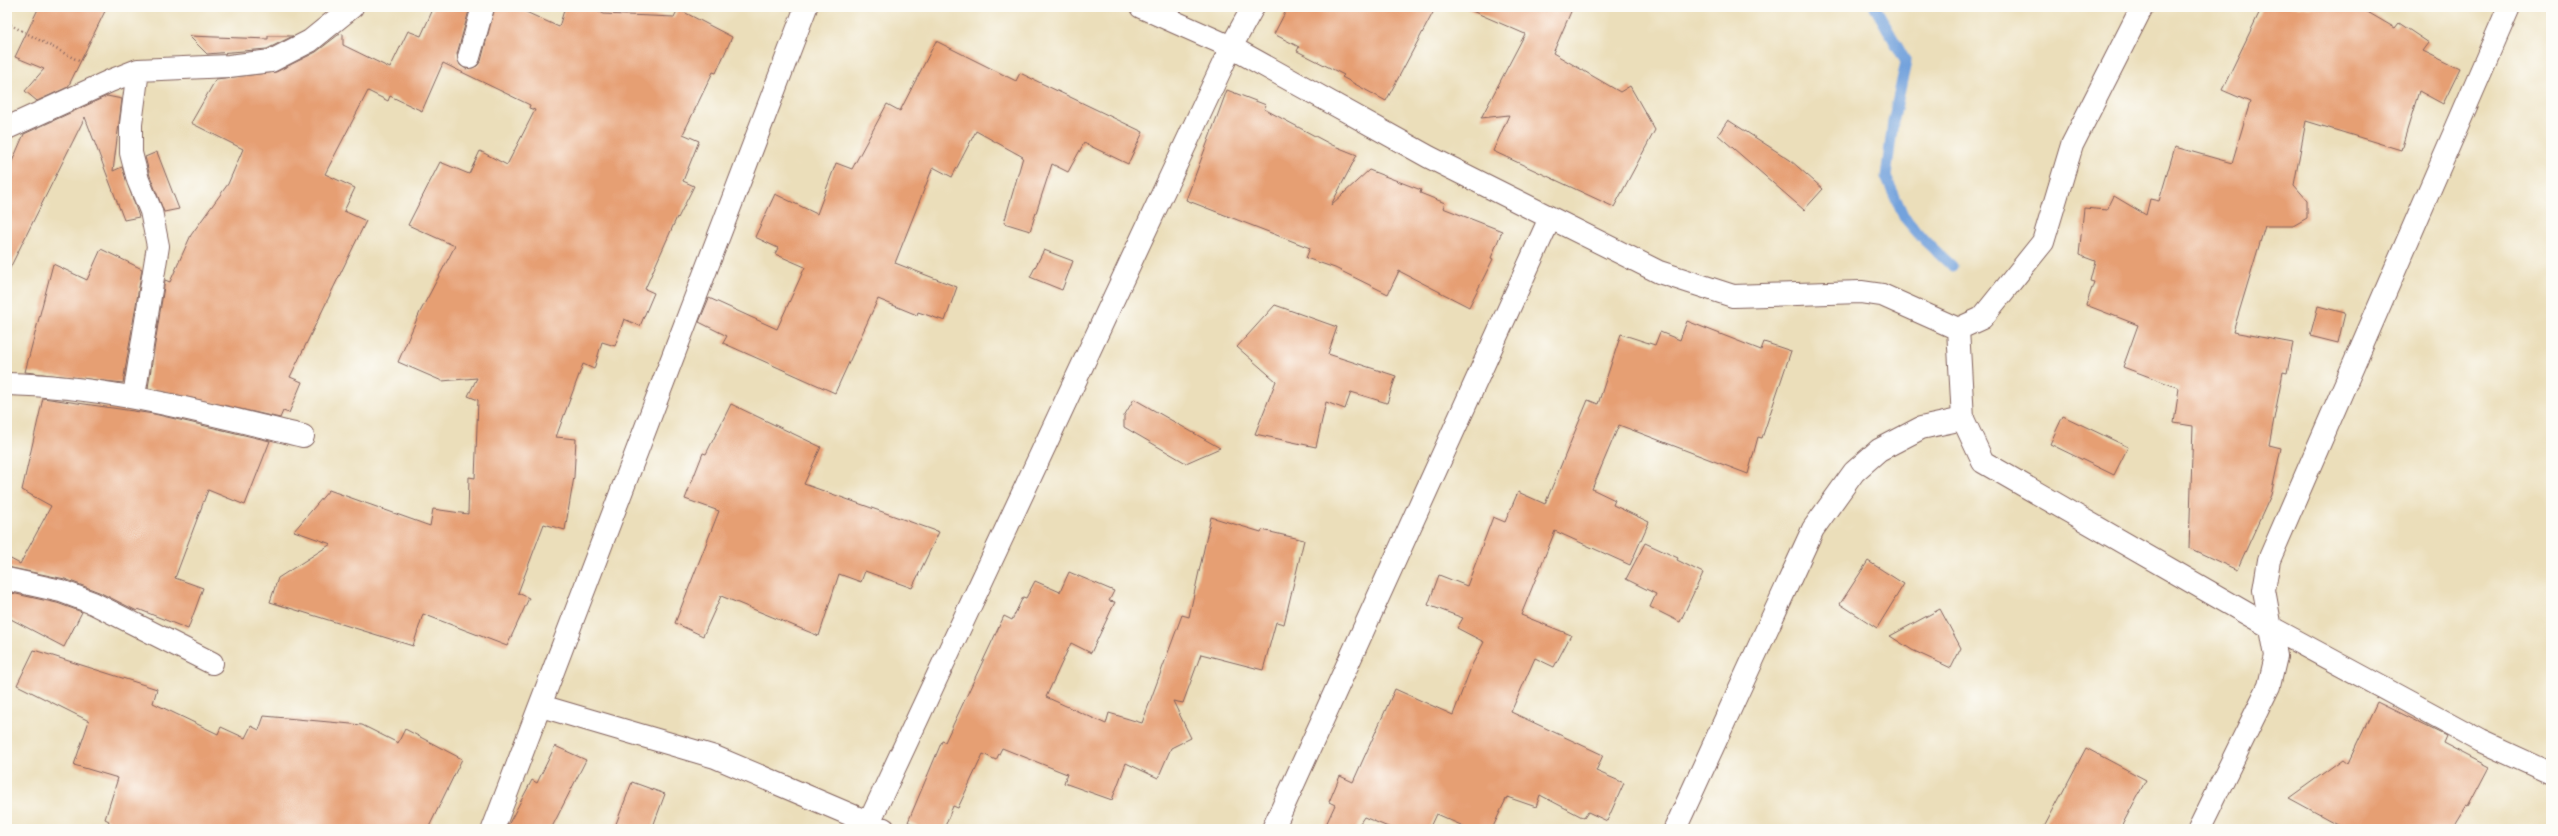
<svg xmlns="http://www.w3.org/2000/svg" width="2558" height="836" viewBox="0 0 2558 836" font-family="Caveat,sans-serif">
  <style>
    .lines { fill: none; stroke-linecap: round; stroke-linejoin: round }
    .stream { stroke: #73a2dc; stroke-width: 11 }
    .building { fill: #e69f73 }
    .minor-casing { stroke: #82625d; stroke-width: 24 }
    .path { stroke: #82625d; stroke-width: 2.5; stroke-dasharray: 1 3; stroke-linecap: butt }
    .minor { stroke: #fff; stroke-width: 22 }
  </style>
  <rect width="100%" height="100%" fill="#fdfcf7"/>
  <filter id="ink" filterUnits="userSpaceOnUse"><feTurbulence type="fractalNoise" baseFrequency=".025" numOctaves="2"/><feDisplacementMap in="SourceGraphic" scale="8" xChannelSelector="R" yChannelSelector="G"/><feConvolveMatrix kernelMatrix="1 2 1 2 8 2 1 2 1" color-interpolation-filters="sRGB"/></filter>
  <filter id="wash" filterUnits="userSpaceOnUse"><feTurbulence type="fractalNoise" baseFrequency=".012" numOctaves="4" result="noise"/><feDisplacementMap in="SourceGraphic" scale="16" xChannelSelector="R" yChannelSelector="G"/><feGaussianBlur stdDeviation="0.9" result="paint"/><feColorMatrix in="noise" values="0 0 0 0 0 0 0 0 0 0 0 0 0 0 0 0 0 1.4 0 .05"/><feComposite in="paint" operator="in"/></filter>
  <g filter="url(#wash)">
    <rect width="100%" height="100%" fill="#ebdeba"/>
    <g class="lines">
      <!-- stream -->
      <path class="stream" d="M 1875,7 L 1906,62 L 1893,122 L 1886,177 L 1904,217 L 1924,240 L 1952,266"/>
    </g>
    <g id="blocks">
      <!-- building -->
      <path class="building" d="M 39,7 L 107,7 L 68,87 L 37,101 L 25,91 L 44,69 L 15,57 Z
        M 434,7 L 470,7 L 457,54 L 460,65 L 466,69 L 477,66 L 481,61 L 495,7 L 515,7 L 559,27 L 565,7 L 587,7 L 604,14 L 674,17 L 678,9 L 732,37 L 716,73 L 713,72 L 683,134 L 699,141 L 683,181 L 694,186 L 678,218 L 677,217 L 645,289 L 654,293 L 640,326 L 624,319 L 615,346 L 602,342 L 594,369 L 583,364 L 556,437 L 576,439 L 574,477 L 565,530 L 544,524 L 518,593 L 529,598 L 507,646 L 423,614 L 413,646 L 270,602 L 278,578 L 331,544 L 294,531 L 329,490 L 430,526 L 433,509 L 468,514 L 469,477 L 475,478 L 478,400 L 468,396 L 477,378 L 442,381 L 398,362 L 420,312 L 455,246 L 408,225 L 440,162 L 469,174 L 480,151 L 507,165 L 535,110 L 529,108 L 530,105 L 443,63 L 422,111 L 390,96 L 388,101 L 368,91 L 325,174 L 355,188 L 344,211 L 366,221 L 290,377 L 302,382 L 289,413 L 283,411 L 280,418 L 148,388 L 165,280 L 170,282 L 191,235 L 228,184 L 243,149 L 191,123 L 216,79 L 276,72 L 316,52 L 338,35 L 343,34 L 343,45 L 390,68 L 408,31 L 421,36 Z
        M 1288,7 L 1436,7 L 1386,101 L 1342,77 L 1344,75 L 1297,51 L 1299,47 L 1274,34 Z
        M 1463,7 L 1573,7 L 1553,53 L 1620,92 L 1630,86 L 1655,130 L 1614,207 L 1493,151 L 1509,115 L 1481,118 L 1525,34 Z
        M 2262,7 L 2359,7 L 2395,28 L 2399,23 L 2429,43 L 2423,51 L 2460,69 L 2443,104 L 2419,91 L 2401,150 L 2306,121 L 2294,185 L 2307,200 L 2307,218 L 2293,226 L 2265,226 L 2233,332 L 2293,343 L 2287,373 L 2283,372 L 2269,445 L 2281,448 L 2271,495 L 2237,570 L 2189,548 L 2193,426 L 2174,423 L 2179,388 L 2123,367 L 2138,325 L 2086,305 L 2094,282 L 2090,281 L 2095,261 L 2079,255 L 2084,208 L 2107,210 L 2114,196 L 2146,215 L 2150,199 L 2159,201 L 2175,147 L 2232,163 L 2250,102 L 2222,90 Z
        M 189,36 L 268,39 L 268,36 L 293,36 L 267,49 L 207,54 Z
        M 936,41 L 1016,81 L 1020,73 L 1143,132 L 1128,164 L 1084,143 L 1068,172 L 1052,164 L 1030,231 L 1004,223 L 1023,157 L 976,131 L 952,177 L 933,167 L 895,263 L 957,287 L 945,321 L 918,312 L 917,315 L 878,299 L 835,393 L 723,343 L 727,336 L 699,322 L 709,298 L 777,329 L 805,267 L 775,254 L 778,248 L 755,237 L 775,194 L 817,214 L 836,163 L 852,169 L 887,104 L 900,111 Z
        M 1227,90 L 1266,105 L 1264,109 L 1332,145 L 1357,155 L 1331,205 L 1369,170 L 1421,190 L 1420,193 L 1445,203 L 1443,208 L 1502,231 L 1491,258 L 1493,259 L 1469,307 L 1399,271 L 1388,294 L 1335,268 L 1306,258 L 1310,248 L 1186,200 Z
        M 107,96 L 122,99 L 113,171 L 122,167 L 139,217 L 124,220 L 85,117 L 7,274 L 7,173 L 24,134 Z
        M 1728,120 L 1790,160 L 1823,189 L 1804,210 L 1718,135 Z
        M 157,152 L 179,209 L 164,212 L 150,176 L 145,157 Z
        M 101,249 L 142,269 L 123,383 L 25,372 L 53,264 L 87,280 Z
        M 1044,250 L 1073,261 L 1062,290 L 1030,277 Z
        M 1275,305 L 1337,327 L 1328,354 L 1396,376 L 1387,403 L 1351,392 L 1345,409 L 1326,402 L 1316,447 L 1255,434 L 1276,381 L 1237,347 Z
        M 2318,306 L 2345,313 L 2338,343 L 2310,336 Z
        M 1687,321 L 1761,350 L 1764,342 L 1791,351 L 1762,438 L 1758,437 L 1748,474 L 1619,425 L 1592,489 L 1615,500 L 1613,505 L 1649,522 L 1630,565 L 1555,531 L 1521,615 L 1571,635 L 1554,667 L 1535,658 L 1511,712 L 1603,755 L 1596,771 L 1624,783 L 1607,821 L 1588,812 L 1584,818 L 1540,795 L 1536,807 L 1507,797 L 1492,829 L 1470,829 L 1436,814 L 1429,829 L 1393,829 L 1364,817 L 1356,829 L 1324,829 L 1335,805 L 1329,802 L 1340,776 L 1353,782 L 1395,689 L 1453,715 L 1472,665 L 1484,642 L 1457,628 L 1463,618 L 1428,605 L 1439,575 L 1467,586 L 1493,517 L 1505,522 L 1518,492 L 1545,504 L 1588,400 L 1598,404 L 1621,334 L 1655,345 L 1660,332 L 1680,340 Z
        M 43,398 L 154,414 L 270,441 L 245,505 L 208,490 L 175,578 L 203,588 L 188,629 L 138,609 L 137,611 L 99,592 L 65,579 L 7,567 L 7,557 L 20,564 L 51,506 L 22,490 Z
        M 1134,399 L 1220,448 L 1186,463 L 1124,427 L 1124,416 Z
        M 731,404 L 821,447 L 804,484 L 939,532 L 912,588 L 865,571 L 861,582 L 839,574 L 819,636 L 721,596 L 703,636 L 675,623 L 719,511 L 685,499 L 703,453 L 706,454 Z
        M 2063,416 L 2128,447 L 2114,475 L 2050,444 Z
        M 1211,517 L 1261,532 L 1262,530 L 1304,540 L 1284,624 L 1276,622 L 1263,670 L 1201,654 L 1183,703 L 1173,701 L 1191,738 L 1171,748 L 1158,778 L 1126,763 L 1112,800 L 1064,783 L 1067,774 L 1002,748 L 996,760 L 983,754 L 958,808 L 953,806 L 944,829 L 926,829 L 908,822 L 942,741 L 945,742 L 1004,616 L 1012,620 L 1023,597 L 1026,598 L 1035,581 L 1060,592 L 1069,572 L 1114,591 L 1109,601 L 1115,602 L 1091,653 L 1071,643 L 1046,697 L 1106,724 L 1109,713 L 1142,723 L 1182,615 L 1189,617 Z
        M 1645,543 L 1678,558 L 1677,560 L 1703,573 L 1680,622 L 1650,607 L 1656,594 L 1626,579 Z
        M 1868,561 L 1904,584 L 1877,628 L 1840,604 Z
        M 7,592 L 57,603 L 82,612 L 64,647 L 7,617 Z
        M 1940,609 L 1961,648 L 1951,668 L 1912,650 L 1890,636 Z
        M 34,650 L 157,689 L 153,703 L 218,734 L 221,727 L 245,738 L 251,726 L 259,730 L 264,716 L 362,725 L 398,743 L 405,729 L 462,759 L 428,829 L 106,829 L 109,821 L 105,819 L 118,778 L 74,765 L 89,721 L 17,685 Z
        M 2377,702 L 2446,736 L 2443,743 L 2489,767 L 2468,807 L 2466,806 L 2452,829 L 2346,829 L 2289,798 L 2343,759 L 2348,763 Z
        M 555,746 L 586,760 L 551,829 L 506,829 L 532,780 L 537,783 Z
        M 2086,748 L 2146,780 L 2120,829 L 2043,829 Z
        M 632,782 L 665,794 L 652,829 L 614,829 Z"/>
    </g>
  </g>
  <g filter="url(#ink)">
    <use href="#blocks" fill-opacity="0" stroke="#82625d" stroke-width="1"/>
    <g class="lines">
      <!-- minor casing -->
      <g class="minor-casing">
        <path id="minor" d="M 1141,7 L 1231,47 L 1429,157 L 1659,272 L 1733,296 L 1861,292 L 1882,295 L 1958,329 L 1982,318 L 2043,242 L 2072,145 L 2142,7
          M 469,57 L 483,7
          M 7,128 L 110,81 L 138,70 L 229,66 L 271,61 L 310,41 L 352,7
          M 1958,329 L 1963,419 L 1983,462 L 2272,628 L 2481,741 L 2551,773
          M 7,384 C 111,386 203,413 303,436
          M 134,396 L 158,246 L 151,211 L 138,180 L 131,153 L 131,124 L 138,70
          M 7,579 L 61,591 L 93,603 L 212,663
          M 541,706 L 715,757 L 884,829
          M 493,829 L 806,7
          M 866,829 L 1231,47 L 1253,7
          M 1273,829 L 1550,218
          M 1675,829 L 1813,529 L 1854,472 L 1879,450 L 1921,428 L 1963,419
          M 2199,829 L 2269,686 L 2276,656 L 2264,590 L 2269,560 L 2509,7"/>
      </g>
      <!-- path -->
      <path class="path" d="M 7,23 L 79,61"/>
      <!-- minor -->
      <use href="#minor" class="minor"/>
    </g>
  </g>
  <!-- margin -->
  <rect width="2558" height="836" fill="none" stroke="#fdfcf7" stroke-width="24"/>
</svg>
